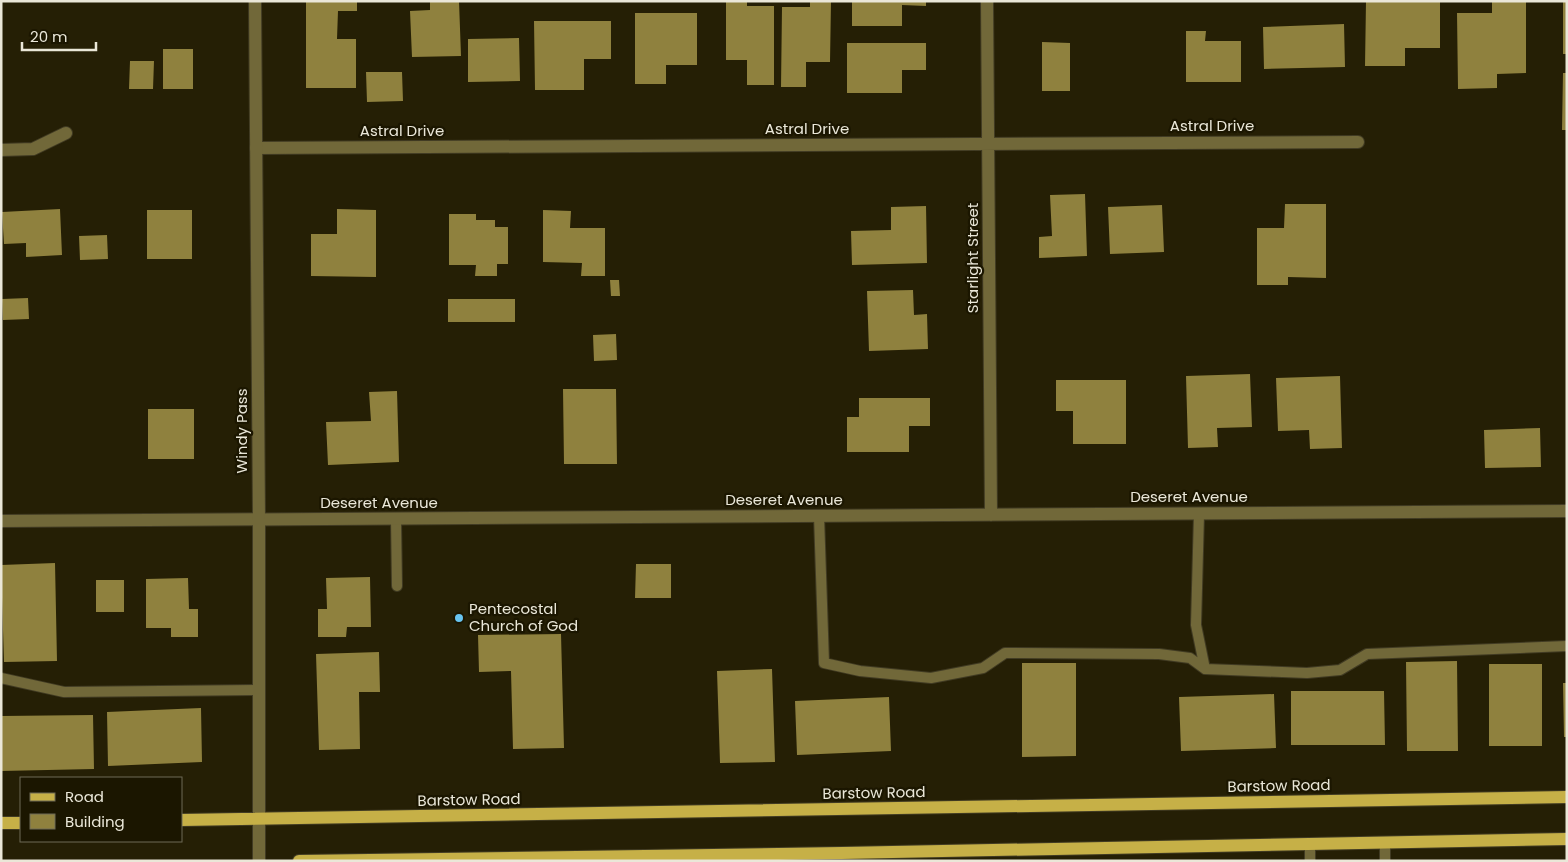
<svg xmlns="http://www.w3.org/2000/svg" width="1568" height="862" viewBox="0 0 1568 862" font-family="Poppins,sans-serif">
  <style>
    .building { fill: #8f813e }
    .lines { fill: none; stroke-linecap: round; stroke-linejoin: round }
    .service-casing { stroke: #413b23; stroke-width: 12 }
    .minor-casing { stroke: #413b23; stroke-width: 14 }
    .tertiary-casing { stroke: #413b23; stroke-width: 14 }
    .primary-casing { stroke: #413b23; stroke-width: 14 }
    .service { stroke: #716839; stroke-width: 10 }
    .minor { stroke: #716839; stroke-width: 12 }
    .tertiary { stroke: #716839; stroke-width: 12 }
    .primary { stroke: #c6b047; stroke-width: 12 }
    .poi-dot { fill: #68c4f0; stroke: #1b1600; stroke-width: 2 }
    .labels { text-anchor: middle; stroke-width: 4.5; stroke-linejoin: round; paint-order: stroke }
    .street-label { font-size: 15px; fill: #eae7d8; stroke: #1b1600 }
    .poi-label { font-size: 15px; fill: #eae7d8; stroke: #1b1600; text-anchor: start }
  </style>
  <rect width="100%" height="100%" fill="#251f05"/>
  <!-- building -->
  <path class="building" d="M 306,1 L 357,1 L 357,11 L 338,11 L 337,39 L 356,39 L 356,88 L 306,88 Z
    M 430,1 L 459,1 L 461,56 L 412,57 L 410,11 L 430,10 Z
    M 726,1 L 747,1 L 747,6 L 774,6 L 774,85 L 747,85 L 747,60 L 726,60 Z
    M 810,1 L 831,1 L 830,62 L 806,62 L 806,87 L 781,87 L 782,7 L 810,7 Z
    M 852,1 L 926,1 L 926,6 L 902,5 L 902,26 L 852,26 Z
    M 1366,1 L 1440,1 L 1440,48 L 1405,48 L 1405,66 L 1365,66 Z
    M 1492,1 L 1526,1 L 1526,73 L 1497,74 L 1497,88 L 1458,89 L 1457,13 L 1492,13 Z
    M 1563,1 L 1567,1 L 1567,54 L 1563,54 Z
    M 635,13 L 697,13 L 697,65 L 666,65 L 666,84 L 635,84 Z
    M 534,21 L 611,21 L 611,59 L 584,59 L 584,90 L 535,90 Z
    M 1344,24 L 1345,67 L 1264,69 L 1263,27 Z
    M 1186,31 L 1206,31 L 1205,41 L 1241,41 L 1241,82 L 1186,82 Z
    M 519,38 L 520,81 L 468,82 L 468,39 Z
    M 1042,42 L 1070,43 L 1070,91 L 1042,91 Z
    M 847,43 L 926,43 L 926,70 L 902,70 L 902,93 L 847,93 Z
    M 163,49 L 193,49 L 193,89 L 163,89 Z
    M 130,61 L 154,61 L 153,89 L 129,89 Z
    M 366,72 L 402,72 L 403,101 L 367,102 Z
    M 1563,73 L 1567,73 L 1567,130 L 1562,130 Z
    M 1085,194 L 1087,256 L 1039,258 L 1039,237 L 1052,236 L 1050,195 Z
    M 1285,204 L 1326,204 L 1326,278 L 1288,277 L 1288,285 L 1257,285 L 1257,228 L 1284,228 Z
    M 1162,205 L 1164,252 L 1110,254 L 1108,207 Z
    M 926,206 L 927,263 L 852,265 L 851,231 L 891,230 L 891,207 Z
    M 60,209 L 62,255 L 26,257 L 26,243 L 4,244 L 2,212 Z
    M 337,209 L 376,210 L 376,277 L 311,276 L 311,234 L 337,234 Z
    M 147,210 L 192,210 L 192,259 L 147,259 Z
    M 543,210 L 571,211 L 570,228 L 605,228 L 605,276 L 581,276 L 582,263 L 543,262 Z
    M 449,214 L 476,214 L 476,220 L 495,220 L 495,227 L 508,227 L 508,264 L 497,264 L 497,276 L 475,276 L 476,265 L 449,265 Z
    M 107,235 L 108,259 L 80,260 L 79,236 Z
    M 610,280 L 619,280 L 620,296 L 611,296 Z
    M 913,290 L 914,315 L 927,314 L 928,349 L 869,351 L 867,291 Z
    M 28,298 L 29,319 L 3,320 L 2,299 Z
    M 448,299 L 515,299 L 515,322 L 448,322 Z
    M 616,334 L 617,360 L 594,361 L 593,335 Z
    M 1250,374 L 1252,427 L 1217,428 L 1218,447 L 1188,448 L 1186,376 Z
    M 1340,376 L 1342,448 L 1310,449 L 1309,430 L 1278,431 L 1276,378 Z
    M 1056,380 L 1126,380 L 1126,444 L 1073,444 L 1073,411 L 1056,411 Z
    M 563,389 L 616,389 L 617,464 L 564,464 Z
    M 397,391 L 399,462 L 328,465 L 326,422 L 371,421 L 369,392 Z
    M 859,398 L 930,398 L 930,426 L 909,426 L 909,452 L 847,452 L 847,417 L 859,417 Z
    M 148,409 L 194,409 L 194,459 L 148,459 Z
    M 1540,428 L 1541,467 L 1485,468 L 1484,430 Z
    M 55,563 L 57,661 L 4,662 L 1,565 Z
    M 636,564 L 671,564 L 671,598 L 635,598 Z
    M 370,577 L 371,627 L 347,627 L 346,637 L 318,637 L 318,609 L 327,609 L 326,578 Z
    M 188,578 L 189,609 L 198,609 L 198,637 L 171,637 L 171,628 L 146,628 L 146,579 Z
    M 96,580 L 124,580 L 124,612 L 96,612 Z
    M 561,634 L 564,748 L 513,749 L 511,671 L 479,672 L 478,635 Z
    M 379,652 L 380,692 L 359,692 L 360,749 L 319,750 L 316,654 Z
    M 1457,661 L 1458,751 L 1407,751 L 1406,662 Z
    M 1022,663 L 1076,663 L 1076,756 L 1022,757 Z
    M 1489,664 L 1542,664 L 1542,746 L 1489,746 Z
    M 772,669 L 775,762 L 720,763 L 717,671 Z
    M 1563,683 L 1567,683 L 1567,737 L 1564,737 Z
    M 1291,691 L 1384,691 L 1385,745 L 1291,745 Z
    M 1274,694 L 1276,748 L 1181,751 L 1179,697 Z
    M 889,697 L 891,751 L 797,755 L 795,701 Z
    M 201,708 L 202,762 L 108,766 L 107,712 Z
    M 93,715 L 94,769 L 1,771 L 1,716 Z"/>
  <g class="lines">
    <!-- service casing -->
    <g class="service-casing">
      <path id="service" d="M 1199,514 L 1196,625 L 1205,669
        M 819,516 L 824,663 L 860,671 L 931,678 L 983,668 L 1005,653 L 1159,654 L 1190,658 L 1205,669 L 1307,673 L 1340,670 L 1367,654 L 1567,646
        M 396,519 L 397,586
        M 1,678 L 64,692 L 260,690
        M 1310,843 L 1310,861
        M 1385,843 L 1385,861"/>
    </g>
    <!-- minor casing -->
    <g class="minor-casing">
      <path id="minor" d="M 987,1 L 991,515
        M 256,148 L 1358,142
        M 1,150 L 33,149 L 66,133
        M 1,521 L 1567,511"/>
    </g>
    <!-- tertiary casing -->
    <g class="tertiary-casing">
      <path id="tertiary" d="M 255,1 L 259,520 L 259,861"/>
    </g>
    <!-- primary casing -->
    <g class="primary-casing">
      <path id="primary" d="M 181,820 L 1567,797
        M 1,823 L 21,823
        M 299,861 L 842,853 L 1567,839"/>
    </g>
    <!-- service -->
    <use href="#service" class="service"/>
    <!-- minor -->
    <use href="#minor" class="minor"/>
    <!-- tertiary -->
    <use href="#tertiary" class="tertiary"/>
    <!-- primary -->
    <use href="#primary" class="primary"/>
  </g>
  <!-- markers -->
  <circle class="poi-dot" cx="459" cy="618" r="5"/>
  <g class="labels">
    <!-- street labels -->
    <g class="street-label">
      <text x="1212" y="131">Astral Drive</text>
      <text x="807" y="134">Astral Drive</text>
      <text x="402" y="136">Astral Drive</text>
      <text transform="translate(973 258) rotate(-90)" y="5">Starlight Street</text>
      <text transform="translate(242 431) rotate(-90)" y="5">Windy Pass</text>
      <text x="1189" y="502">Deseret Avenue</text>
      <text x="784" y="505">Deseret Avenue</text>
      <text x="379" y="508">Deseret Avenue</text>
      <text transform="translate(1279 786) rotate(-1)" y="5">Barstow Road</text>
      <text transform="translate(874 793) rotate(-1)" y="5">Barstow Road</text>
      <text transform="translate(469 800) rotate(-1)" y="5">Barstow Road</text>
    </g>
    <!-- poi labels -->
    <g class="poi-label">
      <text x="469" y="614">Pentecostal<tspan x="469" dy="17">Church of God</tspan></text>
    </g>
  </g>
  <!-- border -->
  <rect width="1568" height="862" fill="none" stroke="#eae7d8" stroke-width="5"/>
  <!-- legend -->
  <rect x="20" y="777" width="162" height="65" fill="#1b1600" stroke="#6e6a56"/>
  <rect x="30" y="793" width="25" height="8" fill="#c6b047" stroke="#6e6a56"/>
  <text x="65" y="802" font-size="15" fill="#eae7d8">Road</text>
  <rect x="30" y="814" width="25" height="15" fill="#8f813e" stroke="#6e6a56"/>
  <text x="65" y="827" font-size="15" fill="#eae7d8">Building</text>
  <!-- scale -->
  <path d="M22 42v8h74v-8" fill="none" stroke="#eae7d8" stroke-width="2.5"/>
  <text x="30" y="42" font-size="15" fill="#eae7d8" stroke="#1b1600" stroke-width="4" paint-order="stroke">20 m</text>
</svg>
